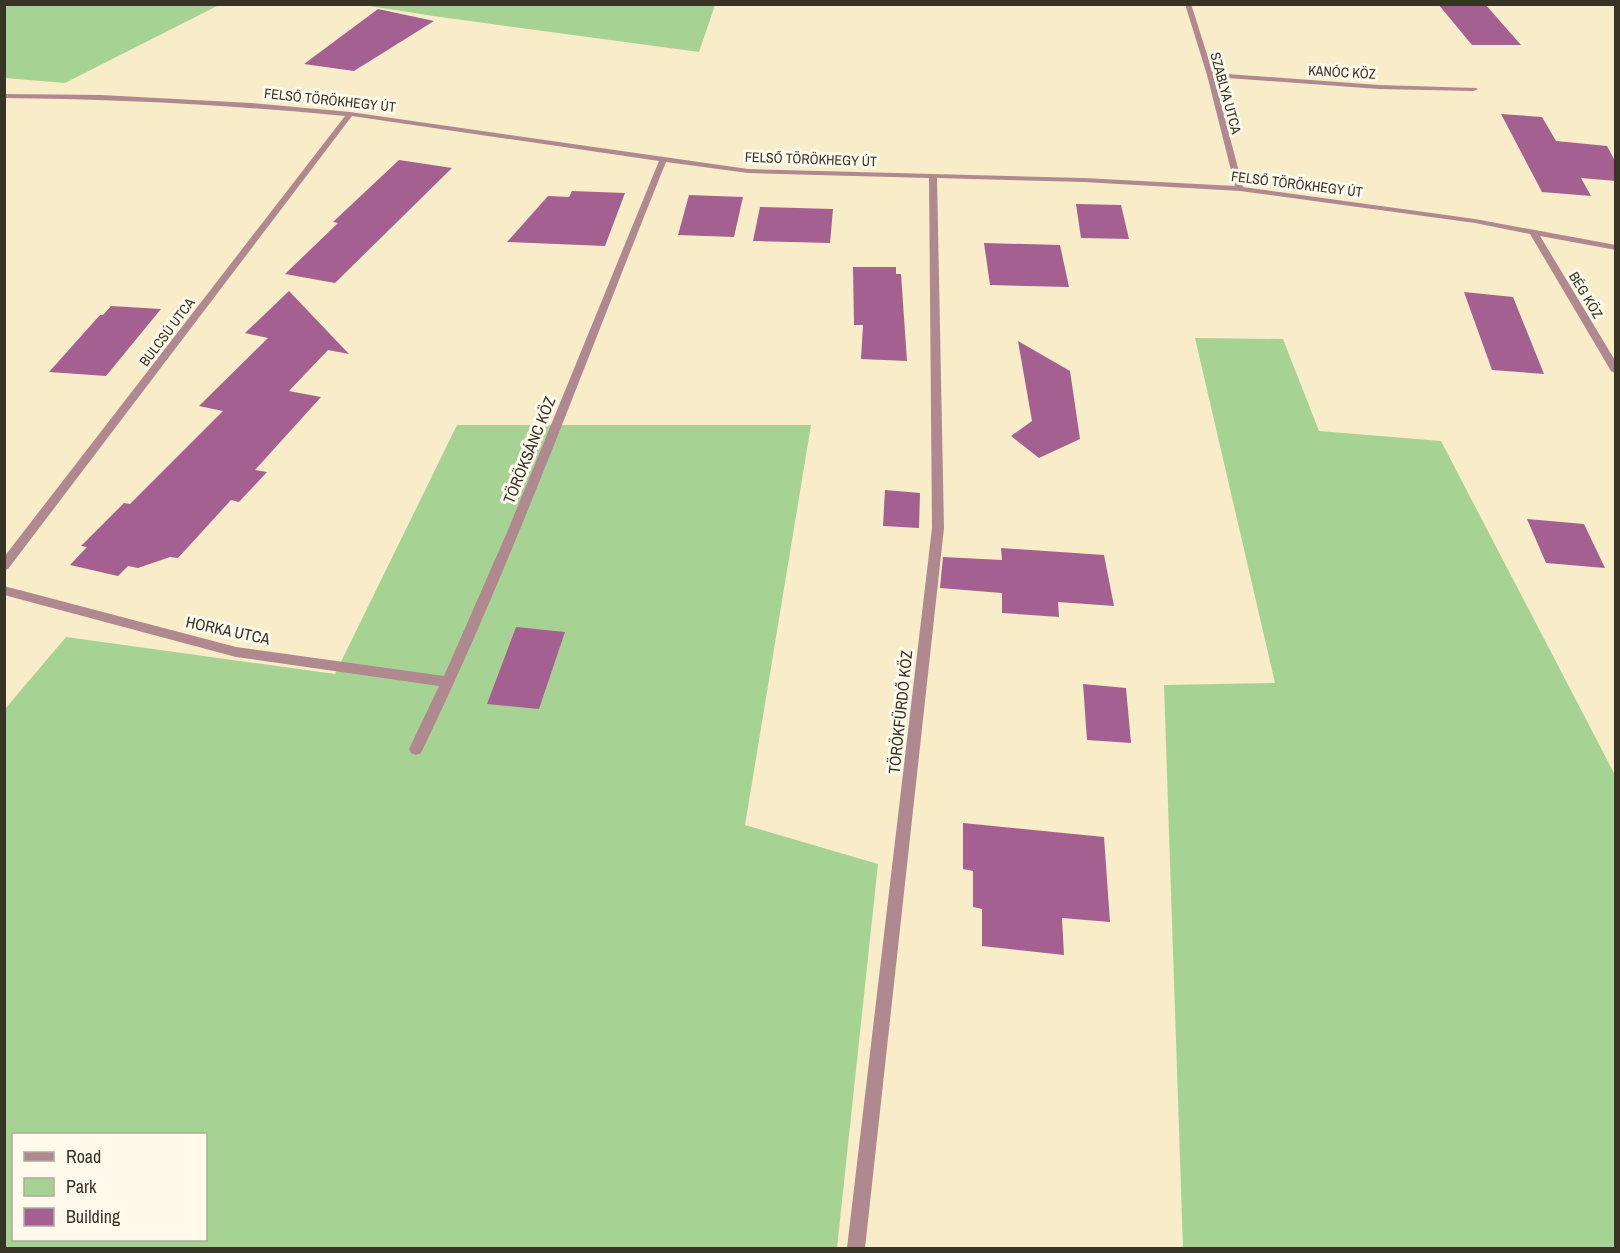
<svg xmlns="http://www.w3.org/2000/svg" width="1620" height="1253" viewBox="0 0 1620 1253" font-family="'Archivo Narrow',sans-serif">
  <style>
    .green { fill: #a6d394; fill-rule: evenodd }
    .building { fill: #a56092 }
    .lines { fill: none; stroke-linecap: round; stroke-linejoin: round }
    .minor { fill: #b0888f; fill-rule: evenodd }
    .labels { text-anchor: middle; stroke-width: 6; stroke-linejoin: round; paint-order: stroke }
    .far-street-label { font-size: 14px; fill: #373325; stroke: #fffaec }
    .street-label { font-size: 16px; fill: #373325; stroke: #fffaec }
  </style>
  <rect width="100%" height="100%" fill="#f8ecc9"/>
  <!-- green -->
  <path class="green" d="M 4,5 L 5,4 L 219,5 L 65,83 L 5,78 Z
    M 363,5 L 715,5 L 699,52 L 440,17 Z
    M 1195,338 L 1283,339 L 1319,431 L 1441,441 L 1615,775 L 1615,1248 L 1183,1248 L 1164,685 L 1275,683 Z
    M 457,425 L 811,425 L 745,825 L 878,864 L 837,1248 L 5,1248 L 5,709 L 66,637 L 335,674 ZM 14,1134 L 206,1134 L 206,1240 L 14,1240 Z"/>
  <!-- building -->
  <path class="building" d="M 1438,4 L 1485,4 L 1521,45 L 1472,45 Z
    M 378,9 L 434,21 L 354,71 L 304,64 Z
    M 1501,114 L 1542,117 L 1556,141 L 1607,146 L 1616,163 L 1616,181 L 1581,178 L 1591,196 L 1542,192 Z
    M 399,160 L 452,168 L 335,283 L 285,274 L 338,223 L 333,222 Z
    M 572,191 L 625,193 L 605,246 L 507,242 L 548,196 L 569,197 Z
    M 689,195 L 743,197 L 734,237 L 678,235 Z
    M 1076,204 L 1121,205 L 1129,239 L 1081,238 Z
    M 760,207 L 833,209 L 830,243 L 753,241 Z
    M 984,243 L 1060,245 L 1069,287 L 990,285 Z
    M 853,267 L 896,267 L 896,274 L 901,274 L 907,361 L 861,359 L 863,325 L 854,325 Z
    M 289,291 L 349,354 L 328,350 L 289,391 L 321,397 L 255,470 L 267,472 L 239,502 L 231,500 L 178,558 L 170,557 L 138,568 L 128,566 L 118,576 L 70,565 L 87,547 L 81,546 L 124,503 L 130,504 L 223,411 L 199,406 L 268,338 L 245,333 Z
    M 1464,292 L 1513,297 L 1544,374 L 1492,370 Z
    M 111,306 L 161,309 L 106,376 L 49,372 L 100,315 L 103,315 Z
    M 1018,341 L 1070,371 L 1080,439 L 1039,458 L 1011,436 L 1032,421 Z
    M 885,490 L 920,493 L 919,528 L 883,526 Z
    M 1527,519 L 1584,524 L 1605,568 L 1546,563 Z
    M 1001,548 L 1104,555 L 1114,606 L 1058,602 L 1059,617 L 1002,613 L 1002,593 L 940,588 L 943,557 L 1002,560 Z
    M 516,627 L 565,632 L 539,709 L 487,704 Z
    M 1083,684 L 1126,688 L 1131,743 L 1087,740 Z
    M 963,823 L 1104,837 L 1110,922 L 1062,918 L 1064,955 L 982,946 L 982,909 L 973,907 L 973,871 L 963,869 Z"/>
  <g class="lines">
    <!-- minor -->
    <path class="minor" d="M 1185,4 L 1191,4 L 1213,73 L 1379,85 L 1476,88 L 1478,89 L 1474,91 L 1379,89 L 1214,77 L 1243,187 L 1475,219 L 1616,245 L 1616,250 L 1540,236 L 1616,362 L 1616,374 L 1611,371 L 1530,234 L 1475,223 L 1240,191 L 1084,182 L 937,178 L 944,528 L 865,1248 L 847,1248 L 932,528 L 929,178 L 748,173 L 666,162 C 586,359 513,563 421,753 L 416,755 L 411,753 L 409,749 L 439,686 L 236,657 L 4,595 L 4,586 L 236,647 L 444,676 L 508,530 L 659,161 L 352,116 L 8,569 L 4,570 L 4,557 L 345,116 C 231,105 118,99 4,98 L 4,94 L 101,95 L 251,103 L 350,112 L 748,169 L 1084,178 L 1235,186 L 1207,75 Z"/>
  </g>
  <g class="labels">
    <!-- far-street labels -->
    <g class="far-street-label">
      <text transform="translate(1342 72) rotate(3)" y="5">KANÓC KÖZ</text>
      <text transform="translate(1226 93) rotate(75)" y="5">SZABLYA UTCA</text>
      <text transform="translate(330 100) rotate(6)" y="5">FELSŐ TÖRÖKHEGY ÚT</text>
      <text transform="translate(811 159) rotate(2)" y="5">FELSŐ TÖRÖKHEGY ÚT</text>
      <text transform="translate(1297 184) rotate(7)" y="5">FELSŐ TÖRÖKHEGY ÚT</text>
      <text transform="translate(1586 295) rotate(59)" y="5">BÉG KÖZ</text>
      <text transform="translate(167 332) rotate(-53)" y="5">BULCSÚ UTCA</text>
    </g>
    <!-- street labels -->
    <g class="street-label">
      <text transform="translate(529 450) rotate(-68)" y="6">TÖRÖKSÁNC KÖZ</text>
      <text transform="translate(228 630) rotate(12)" y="6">HORKA UTCA</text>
      <text transform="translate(900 712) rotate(-84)" y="6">TÖRÖKFÜRDŐ KÖZ</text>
    </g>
  </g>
  <!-- border -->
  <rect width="1620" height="1253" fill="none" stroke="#373325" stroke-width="12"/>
  <!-- legend -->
  <rect x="12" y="1133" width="195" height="108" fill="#fffaec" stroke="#afaa9c" stroke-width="1.5"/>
  <rect x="24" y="1152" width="30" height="9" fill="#b0888f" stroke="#afaa9c" stroke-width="1.5"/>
  <text x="66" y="1163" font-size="18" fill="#373325">Road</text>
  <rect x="24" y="1178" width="30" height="18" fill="#a6d394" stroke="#afaa9c" stroke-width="1.5"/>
  <text x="66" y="1193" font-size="18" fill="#373325">Park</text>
  <rect x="24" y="1208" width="30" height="18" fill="#a56092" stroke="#afaa9c" stroke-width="1.5"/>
  <text x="66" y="1223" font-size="18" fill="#373325">Building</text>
</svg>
